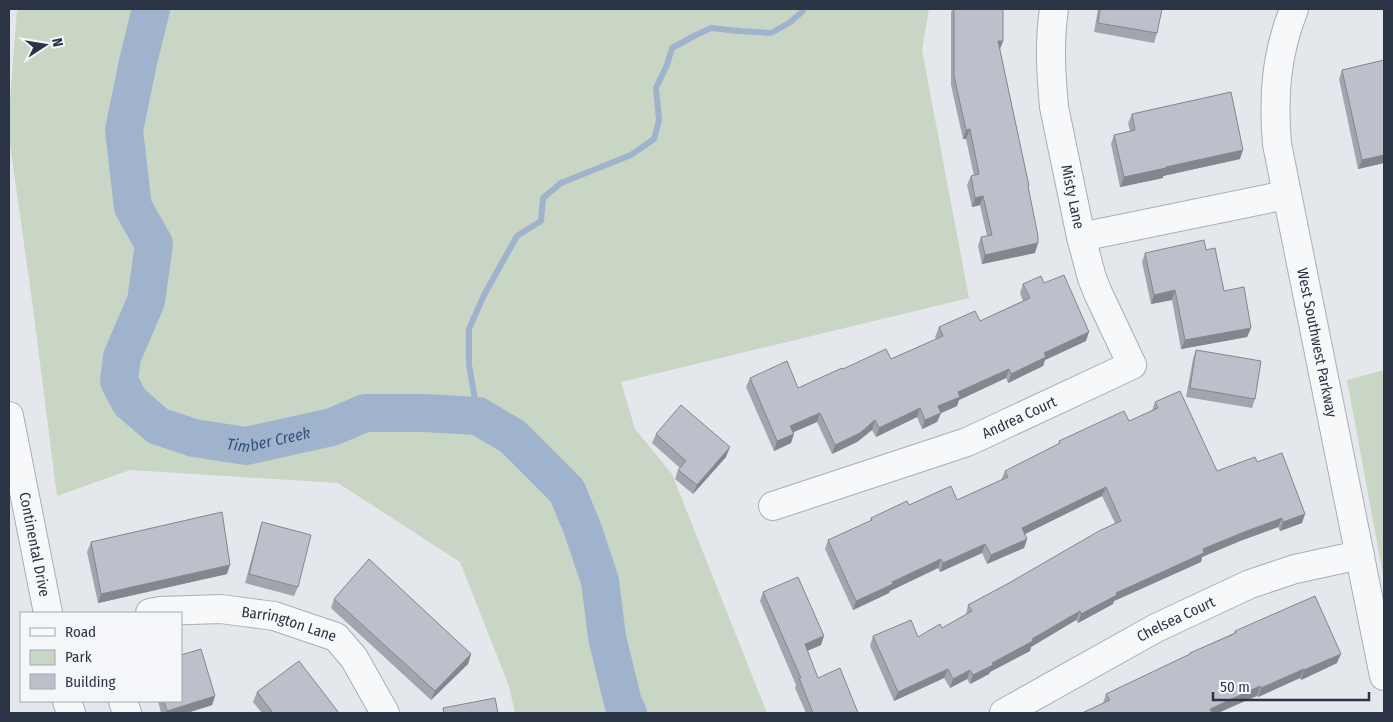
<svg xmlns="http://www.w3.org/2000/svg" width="1393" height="722" viewBox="0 0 1393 722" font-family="'Fira Sans Condensed',sans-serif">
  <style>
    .green { fill: #c9d6c5 }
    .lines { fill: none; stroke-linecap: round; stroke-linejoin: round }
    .stream { stroke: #9fb4cc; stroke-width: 6 }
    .river { stroke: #9fb4cc; stroke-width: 38 }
    .minor-casing { stroke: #a9aeb7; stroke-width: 30 }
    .minor { stroke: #f7f8fa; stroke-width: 28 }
    .wall { fill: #a1a5ae }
    .shaded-wall { fill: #83868d }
    .building { fill: #bbc0ca; stroke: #83868d }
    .labels { text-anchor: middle; stroke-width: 5; stroke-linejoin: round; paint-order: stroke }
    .street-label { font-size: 15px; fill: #2b3445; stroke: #f4f6f9 }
    .water-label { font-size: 16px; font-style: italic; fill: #34527a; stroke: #f4f6f9 }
  </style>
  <rect width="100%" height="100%" fill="#e4e7ec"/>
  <!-- green -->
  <path class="green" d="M 17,9 L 929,9 L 922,50 L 969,298 L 621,382 L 635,429 L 672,474 L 767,713 L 515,713 L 509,686 L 460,562 L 338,483 L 130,470 L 57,496 L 33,308 L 9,137 L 9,113 Z
    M 1384,370 L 1384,580 L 1347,380 Z"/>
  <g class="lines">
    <!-- stream -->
    <path class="stream" d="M 478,416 L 469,365 L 469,329 L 484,295 L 517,236 L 541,221 L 543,198 L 561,183 L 631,155 L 654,139 L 659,120 L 656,88 L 667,65 L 672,48 L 694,36 L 711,28 L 739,31 L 771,33 L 789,23 L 803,11 L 803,9"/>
    <!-- river -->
    <path class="river" id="s1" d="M 151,9 L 138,62 L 124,130 L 133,207 L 154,244 L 146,301 L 122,357 L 119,381 L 130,402 L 158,426 L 194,438 L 246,446 L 332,427 L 365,413 L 424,413 L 478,416 L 513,437 L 567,491 L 583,530 L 600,581 L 607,637 L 623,703 L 628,713"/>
    <!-- minor casing -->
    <g class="minor-casing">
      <g id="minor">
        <path id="s2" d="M 1054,9 C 1049,42 1051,74 1054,107 L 1081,237 L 1286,195"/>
        <path id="s3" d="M 1294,9 C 1276,55 1273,95 1277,144 L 1384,676"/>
        <path id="s4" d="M 9,416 L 48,613"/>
        <path id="s5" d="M 773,506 L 967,442 L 1132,365 L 1098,293 L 1092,278 L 1081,237"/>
        <path id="s6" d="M 150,613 L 160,611 L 221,609 L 274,616 L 336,637 L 354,658 L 385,713"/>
        <path d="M 67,701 L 71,713"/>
        <path d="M 123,701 L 127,713"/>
        <path id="s7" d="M 1004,713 L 1156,628 L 1250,584 L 1295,569 L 1360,555"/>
      </g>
    </g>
    <!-- minor -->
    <use href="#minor" class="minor"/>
  </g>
  <!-- wall -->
  <path class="wall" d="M 952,9 L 1003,9 L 1003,41 L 1000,50 L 1029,186 L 1028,188 L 1035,253 L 982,264 L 978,246 L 981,237 L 987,236 L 980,205 L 972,207 L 967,185 L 971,176 L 974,176 L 966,139 L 963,139 L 951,85 L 951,13 Z
    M 1098,9 L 1162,9 L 1157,33 L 1154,43 L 1094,32 Z
    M 1384,60 L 1384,163 L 1358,169 L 1339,79 L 1342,70 Z
    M 1132,114 L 1240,159 L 1163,176 L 1163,178 L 1120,187 L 1111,144 L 1114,135 L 1130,131 L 1128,123 Z
    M 1206,250 L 1224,291 L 1251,328 L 1247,337 L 1181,349 L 1172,300 L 1151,304 L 1142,262 L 1145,253 Z
    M 1044,283 L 1086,341 L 1045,360 L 1043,366 L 1008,383 L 1006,378 L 959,400 L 957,406 L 941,413 L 937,422 L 922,429 L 917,417 L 876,437 L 872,430 L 857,442 L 832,454 L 817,422 L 793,432 L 791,443 L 774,451 L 746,387 L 750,378 L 798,388 L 843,369 L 891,359 L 936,339 L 935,337 L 939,327 L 980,321 L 1023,301 L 1020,293 L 1023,284 Z
    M 1196,350 L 1255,399 L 1252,408 L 1186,397 L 1193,359 Z
    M 1155,402 L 1217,471 L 1257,462 L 1302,523 L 1280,531 L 1278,527 L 1240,541 L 1202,557 L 1201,562 L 1114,601 L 1113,604 L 1078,623 L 1076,620 L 1031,647 L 1030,651 L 990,672 L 989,674 L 970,684 L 967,679 L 950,688 L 944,678 L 894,701 L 870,646 L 873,636 L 918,637 L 942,628 L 966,615 L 968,605 L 1009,583 L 1115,523 L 1102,496 L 1025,534 L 1027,539 L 1024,548 L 987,564 L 982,553 L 940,572 L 938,568 L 890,591 L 889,593 L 853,610 L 825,549 L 828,540 L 870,521 L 871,518 L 909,505 L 957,500 L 1001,480 L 1005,471 L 1058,445 L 1059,441 L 1129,421 L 1152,411 Z
    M 656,434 L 726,457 L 693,494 L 675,479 L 678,470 L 680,468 L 652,443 Z
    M 262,522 L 298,587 L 294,596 L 245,583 L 259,532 Z
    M 91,542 L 227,574 L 98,603 L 87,552 Z
    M 763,592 L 821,645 L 807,651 L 818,678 L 858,713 L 806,713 L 795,688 L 796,685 L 760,601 Z
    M 334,599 L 471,654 L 468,664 L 431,700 L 331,608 Z
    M 1235,631 L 1337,663 L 1301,680 L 1300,678 L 1258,697 L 1257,696 L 1103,703 L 1106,694 L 1189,655 L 1190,653 L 1234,633 Z
    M 257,692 L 339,713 L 262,713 L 253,702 Z
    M 215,696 L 212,705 L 187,713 L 161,713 L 158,701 L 181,701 Z"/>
  <!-- shaded-wall -->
  <path class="shaded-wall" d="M 998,41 L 1003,41 L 999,50 Z
    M 970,129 L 966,139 L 963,139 L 966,130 Z
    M 1243,150 L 1240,159 L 1163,176 L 1163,178 L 1120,187 L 1124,177 L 1166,167 Z
    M 1384,155 L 1384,163 L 1358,169 L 1362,160 Z
    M 983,196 L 980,205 L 972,207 L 975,198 Z
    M 1038,243 L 1035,253 L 982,264 L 985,255 Z
    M 1175,290 L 1172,300 L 1151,304 L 1154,295 Z
    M 1251,328 L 1247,337 L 1181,349 L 1185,340 Z
    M 1089,332 L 1086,341 L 1045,360 L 1043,366 L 1008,383 L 1011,374 L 1044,353 Z
    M 1009,369 L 1006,378 L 959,400 L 957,406 L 941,413 L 937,422 L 922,429 L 925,420 L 938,406 L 958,392 Z
    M 920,408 L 917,417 L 876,437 L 879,428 Z
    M 820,413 L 817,422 L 787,435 L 790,426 Z
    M 875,420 L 872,430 L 857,442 L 832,454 L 835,445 Z
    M 794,434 L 791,443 L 774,451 L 777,441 Z
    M 730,447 L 726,457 L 693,494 L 697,485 Z
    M 1106,487 L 1102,496 L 1019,537 L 1022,528 Z
    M 1305,514 L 1302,523 L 1280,531 L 1283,522 Z
    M 1282,518 L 1278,527 L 1240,541 L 1202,557 L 1201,562 L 1114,601 L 1113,604 L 1078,623 L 1081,614 L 1116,593 L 1203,549 L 1244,532 Z
    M 1027,539 L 1024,548 L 987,564 L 991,555 Z
    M 985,544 L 982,553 L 940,572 L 943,563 Z
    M 941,559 L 938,568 L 890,591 L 889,593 L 853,610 L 856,601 L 892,582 Z
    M 230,565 L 227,574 L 98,603 L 101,594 Z
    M 1080,611 L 1076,620 L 1031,647 L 1030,651 L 990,672 L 989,674 L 970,684 L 973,675 L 1032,639 Z
    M 824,636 L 821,645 L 802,653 L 805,644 Z
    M 471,654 L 468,664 L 431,700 L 435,691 Z
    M 1341,654 L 1337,663 L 1301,680 L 1304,670 Z
    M 948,669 L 944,678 L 894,701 L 898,692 Z
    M 1304,669 L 1300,678 L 1258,697 L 1261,688 Z
    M 970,670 L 967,679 L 950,688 L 953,679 Z
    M 1260,686 L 1257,696 L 1218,713 L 1209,713 L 1210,709 Z
    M 215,696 L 212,705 L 187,713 L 166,713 L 167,711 Z"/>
  <!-- building -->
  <path class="building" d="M 954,9 L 1003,9 L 1003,41 L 998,41 L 1029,186 L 1028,186 L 1038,236 L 1038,243 L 985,255 L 981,237 L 992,235 L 983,196 L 975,198 L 971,176 L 979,174 L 970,129 L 966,130 L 954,76 Z
    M 1100,9 L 1162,9 L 1157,33 L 1098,23 Z
    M 1384,60 L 1384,155 L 1362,160 L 1342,70 Z
    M 1231,92 L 1243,150 L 1166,167 L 1166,168 L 1124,177 L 1114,135 L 1135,130 L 1132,114 Z
    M 1204,240 L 1206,250 L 1215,248 L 1224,291 L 1244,287 L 1251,328 L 1185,340 L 1175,290 L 1154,295 L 1145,253 Z
    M 1064,275 L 1089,332 L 1044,353 L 1046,357 L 1011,374 L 1009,369 L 958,392 L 960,397 L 938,406 L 941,413 L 925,420 L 920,408 L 879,428 L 875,420 L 860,433 L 835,445 L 820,413 L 790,426 L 794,434 L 777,441 L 750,378 L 787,361 L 798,388 L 842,368 L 843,369 L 886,349 L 891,359 L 943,336 L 939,327 L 975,311 L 980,321 L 1030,298 L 1023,284 L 1041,276 L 1044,283 Z
    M 1196,350 L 1261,361 L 1255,399 L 1190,388 Z
    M 1180,391 L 1217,471 L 1255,457 L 1257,462 L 1282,453 L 1305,514 L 1283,522 L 1282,518 L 1244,532 L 1203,549 L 1204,553 L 1116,593 L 1117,595 L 1081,614 L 1080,611 L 1032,639 L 1033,641 L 992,663 L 993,665 L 973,675 L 970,670 L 953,679 L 948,669 L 898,692 L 873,636 L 911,620 L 918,637 L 940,624 L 942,628 L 972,611 L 968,605 L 1009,583 L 1099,531 L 1121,521 L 1106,487 L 1022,528 L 1027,539 L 991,555 L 985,544 L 943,563 L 941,559 L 892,582 L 893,584 L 856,601 L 828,540 L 872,520 L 871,518 L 907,501 L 909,505 L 951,486 L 957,500 L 1008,477 L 1005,471 L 1060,443 L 1059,441 L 1124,411 L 1129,421 L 1158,408 L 1155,402 Z
    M 681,405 L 730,447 L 697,485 L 678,470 L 686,461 L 656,434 Z
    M 222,512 L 230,565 L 101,594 L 91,542 Z
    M 262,522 L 311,535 L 298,587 L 249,574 Z
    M 369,559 L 471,654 L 435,691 L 334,599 Z
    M 798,577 L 824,636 L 805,644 L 818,678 L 840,668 L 858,713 L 813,713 L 799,678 L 801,678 L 763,592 Z
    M 1315,596 L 1341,654 L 1304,670 L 1304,669 L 1261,688 L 1260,686 L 1210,709 L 1212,713 L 1082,713 L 1110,700 L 1106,694 L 1190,654 L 1190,653 L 1236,633 L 1235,631 Z
    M 201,649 L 215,696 L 167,711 L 164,701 L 181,701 L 181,655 Z
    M 299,661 L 339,713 L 273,713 L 257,692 Z
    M 495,698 L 498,713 L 444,713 L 443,708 Z"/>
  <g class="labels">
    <!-- street labels -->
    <g class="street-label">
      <text dy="5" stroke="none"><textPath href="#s2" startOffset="190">Misty Lane</textPath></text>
      <text dy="5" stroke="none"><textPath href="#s3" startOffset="340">West Southwest Parkway</textPath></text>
      <text dy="5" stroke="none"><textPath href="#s5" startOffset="262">Andrea Court</textPath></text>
      <text dy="5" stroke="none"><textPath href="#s4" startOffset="131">Continental Drive</textPath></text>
      <text dy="5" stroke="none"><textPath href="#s7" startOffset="196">Chelsea Court</textPath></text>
      <text dy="5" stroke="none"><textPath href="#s6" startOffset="141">Barrington Lane</textPath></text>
    </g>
    <!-- water labels -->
    <g class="water-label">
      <text dy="6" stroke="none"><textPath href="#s1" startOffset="561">Timber Creek</textPath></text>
    </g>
  </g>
  <!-- border -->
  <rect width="1393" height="722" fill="none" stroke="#2b3445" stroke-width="20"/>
  <!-- legend -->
  <rect x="20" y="612" width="162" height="90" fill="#f4f6f9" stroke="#a4a8b1"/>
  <rect x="30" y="628" width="25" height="8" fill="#f7f8fa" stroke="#a4a8b1"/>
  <text x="65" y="637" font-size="15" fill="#2b3445">Road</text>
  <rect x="30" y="650" width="25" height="15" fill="#c9d6c5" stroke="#a4a8b1"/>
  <text x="65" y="662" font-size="15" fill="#2b3445">Park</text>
  <rect x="30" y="674" width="25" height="15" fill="#bbc0ca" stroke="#a4a8b1"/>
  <text x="65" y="687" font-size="15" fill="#2b3445">Building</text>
  <!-- north arrow -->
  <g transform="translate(45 45) rotate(78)" stroke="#f4f6f9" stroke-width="4" paint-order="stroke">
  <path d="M0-4L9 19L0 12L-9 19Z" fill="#2b3445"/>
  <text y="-8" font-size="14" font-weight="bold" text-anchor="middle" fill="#2b3445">N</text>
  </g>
  <!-- scale -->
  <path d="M1213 692v8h156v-8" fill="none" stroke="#2b3445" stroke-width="2.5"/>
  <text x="1220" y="692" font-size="15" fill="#2b3445" stroke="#f4f6f9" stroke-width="4" paint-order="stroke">50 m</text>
</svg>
